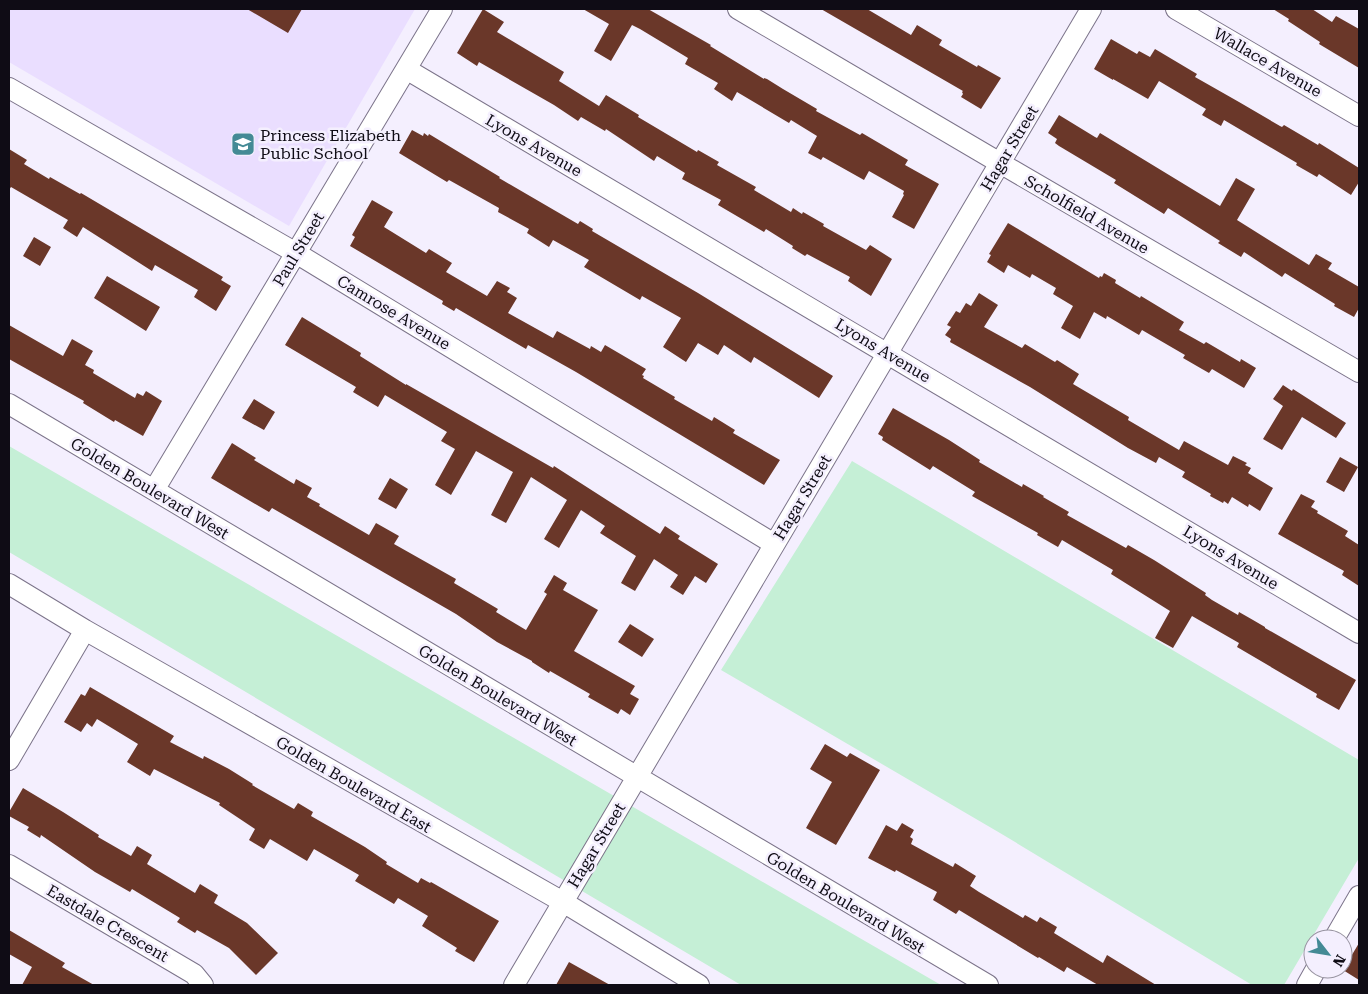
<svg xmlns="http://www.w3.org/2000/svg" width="1368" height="994" viewBox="0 0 1368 994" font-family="'Roboto Serif',serif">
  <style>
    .built { fill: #eadeff }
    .green { fill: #c5efd6 }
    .building { fill: #6a3729 }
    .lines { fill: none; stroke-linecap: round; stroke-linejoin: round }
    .minor-casing { stroke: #7c748a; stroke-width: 22 }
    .minor { stroke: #fff; stroke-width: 20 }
    .labels { text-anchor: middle; stroke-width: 5; stroke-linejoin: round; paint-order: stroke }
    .street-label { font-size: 16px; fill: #0f0c15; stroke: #f4effe }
    .poi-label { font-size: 16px; fill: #0f0c15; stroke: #f4effe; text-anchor: start }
  </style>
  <rect width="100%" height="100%" fill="#f4effe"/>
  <!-- built -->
  <path class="built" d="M 9,9 L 415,9 L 289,226 L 9,62 Z"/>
  <!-- green -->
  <path class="green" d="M 9,446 L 941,985 L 741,985 L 9,552 Z
    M 852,461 L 1359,760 L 1359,858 L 1284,985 L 1252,985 L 1000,833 L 721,670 Z"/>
  <!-- building -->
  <path class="building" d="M 247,9 L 302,9 L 288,33 Z
    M 483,9 L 504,22 L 497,32 L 564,72 L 559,81 L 599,106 L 606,95 L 639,115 L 638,117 L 697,152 L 698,150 L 719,162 L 717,165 L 756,187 L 754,190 L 791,212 L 793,208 L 802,214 L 803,212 L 824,224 L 823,226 L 866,250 L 870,245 L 892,259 L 871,296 L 848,281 L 850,277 L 807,254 L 805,256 L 792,248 L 793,246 L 766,229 L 764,232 L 718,205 L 721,200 L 682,179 L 685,173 L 657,156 L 654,161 L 606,129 L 605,131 L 581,117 L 578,121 L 554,105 L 479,62 L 477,66 L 457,53 Z
    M 583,9 L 648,9 L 711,45 L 710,46 L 764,79 L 764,78 L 767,79 L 783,89 L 817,109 L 816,111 L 860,135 L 862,133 L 908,160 L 905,165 L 939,184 L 914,229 L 892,217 L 904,195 L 903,194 L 904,191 L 869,171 L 864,180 L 823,157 L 821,160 L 808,153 L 817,136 L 791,120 L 789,123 L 737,92 L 732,101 L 714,89 L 718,83 L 685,64 L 688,58 L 640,29 L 632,25 L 611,61 L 594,51 L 609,24 Z
    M 821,9 L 867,9 L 911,35 L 917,25 L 942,40 L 939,45 L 977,67 L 978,65 L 1001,78 L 981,109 L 961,97 L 963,94 L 962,92 L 963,91 Z
    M 1273,9 L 1312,9 L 1332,22 L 1336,16 L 1359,29 L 1359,68 L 1319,44 L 1320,42 L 1288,21 L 1289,19 Z
    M 1111,39 L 1137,54 L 1139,51 L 1150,57 L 1155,49 L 1197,74 L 1195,77 L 1239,102 L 1280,126 L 1282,127 L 1284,125 L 1318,145 L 1319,143 L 1359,168 L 1359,182 L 1351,195 L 1319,174 L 1317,177 L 1296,165 L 1297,163 L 1224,120 L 1221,126 L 1202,115 L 1206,109 L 1159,81 L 1148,99 L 1113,79 L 1113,80 L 1094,69 Z
    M 1059,115 L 1095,137 L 1097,138 L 1100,133 L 1220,206 L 1236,178 L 1255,189 L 1237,220 L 1309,265 L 1316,254 L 1332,263 L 1328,269 L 1359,287 L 1359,308 L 1354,317 L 1334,306 L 1335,304 L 1285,273 L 1282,277 L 1244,252 L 1241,257 L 1218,243 L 1220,241 L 1168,208 L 1164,214 L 1114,183 L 1116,180 L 1059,146 L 1055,143 L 1057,139 L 1048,133 Z
    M 412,130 L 423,136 L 424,133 L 428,136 L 429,134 L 500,177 L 499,178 L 578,224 L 580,221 L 593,229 L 592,231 L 698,293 L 833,376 L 819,398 L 754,357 L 751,363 L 724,345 L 718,355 L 698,343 L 686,362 L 663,347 L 681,318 L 642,296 L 640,300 L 584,267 L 589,260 L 553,240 L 549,247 L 527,233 L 529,229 L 498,212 L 499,208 L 449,180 L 447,182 L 399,153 Z
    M 9,149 L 27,160 L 24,164 L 49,179 L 50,177 L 80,194 L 81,193 L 223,277 L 221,280 L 231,286 L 216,311 L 194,297 L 198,290 L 155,265 L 152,271 L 83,227 L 77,237 L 63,228 L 68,220 L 11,187 L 9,190 Z
    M 372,200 L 393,212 L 384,227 L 426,253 L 429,249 L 452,263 L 446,272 L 487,296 L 497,281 L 510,288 L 507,292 L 517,298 L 508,313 L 553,338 L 557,331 L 590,349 L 591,346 L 601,352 L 605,345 L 646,369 L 642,375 L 644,376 L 643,378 L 675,397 L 674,399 L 712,421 L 714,417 L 735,430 L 733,433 L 780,460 L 764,485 L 576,372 L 528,345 L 526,349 L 456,308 L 454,311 L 442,304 L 443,301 L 350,246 L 355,237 L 352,235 Z
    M 1008,223 L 1099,278 L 1100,276 L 1102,277 L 1104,273 L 1116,280 L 1115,283 L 1140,298 L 1141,296 L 1184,322 L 1179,330 L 1204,344 L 1206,342 L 1240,362 L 1241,359 L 1256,368 L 1244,388 L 1212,369 L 1209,373 L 1202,369 L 1183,358 L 1185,355 L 1142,330 L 1139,335 L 1107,316 L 1106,319 L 1094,312 L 1080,339 L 1061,328 L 1073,306 L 1053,294 L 1056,288 L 1032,274 L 1030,278 L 1008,265 L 1004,273 L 987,262 L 991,255 L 989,254 Z
    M 34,237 L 51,247 L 40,266 L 23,256 Z
    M 107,276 L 160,307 L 146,331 L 94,298 Z
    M 979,293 L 998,305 L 984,327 L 1022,348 L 1025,344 L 1055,362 L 1057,360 L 1079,374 L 1073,384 L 1129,417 L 1128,420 L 1179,450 L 1184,441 L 1228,465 L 1233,456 L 1247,463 L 1245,465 L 1251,468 L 1248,473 L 1273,488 L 1260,511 L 1249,504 L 1248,507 L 1232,497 L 1228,504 L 1224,501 L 1223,503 L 1210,496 L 1211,494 L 1182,477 L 1185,472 L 1159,457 L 1156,463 L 1128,448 L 1030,387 L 950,342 L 951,339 L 945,335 L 951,327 L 947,325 L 956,311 L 960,313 L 966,303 L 971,306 Z
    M 302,317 L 361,353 L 360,356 L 406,385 L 406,384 L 553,468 L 554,466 L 660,534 L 665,526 L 680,536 L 678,539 L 718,564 L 706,583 L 695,576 L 683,595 L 670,587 L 678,575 L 654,559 L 635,591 L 621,583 L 636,556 L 600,533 L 605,526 L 581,510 L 559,548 L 544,539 L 567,500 L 531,477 L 506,523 L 491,515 L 513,472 L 476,451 L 451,495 L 435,485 L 455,449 L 441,441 L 447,432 L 385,395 L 378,407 L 353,392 L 356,387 L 285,345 Z
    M 9,325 L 63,356 L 72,339 L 93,351 L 85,365 L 94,370 L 93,373 L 135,398 L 137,393 L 143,396 L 146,391 L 162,401 L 143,436 L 115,420 L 114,422 L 83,403 L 84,401 L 9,359 Z
    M 1283,385 L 1292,391 L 1293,389 L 1346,423 L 1336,438 L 1302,417 L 1282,450 L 1263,439 L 1283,406 L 1273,399 Z
    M 254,399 L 275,412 L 264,430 L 242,418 Z
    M 893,408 L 949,440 L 980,460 L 979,462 L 1022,487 L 1023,484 L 1044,496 L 1043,497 L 1069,512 L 1067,515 L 1126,548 L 1128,545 L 1154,560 L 1206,593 L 1205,595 L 1212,600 L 1238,615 L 1239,612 L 1253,620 L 1265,627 L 1265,628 L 1356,680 L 1339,710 L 1316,697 L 1317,694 L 1237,647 L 1239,643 L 1192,616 L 1173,648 L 1155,638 L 1170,611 L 1111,574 L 1113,570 L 1062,540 L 1058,547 L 1037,535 L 1038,533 L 972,496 L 975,492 L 933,466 L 930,470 L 882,440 L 883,437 L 878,434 Z
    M 232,443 L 256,458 L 254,460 L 294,484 L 296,479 L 312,488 L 307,497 L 320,504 L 319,506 L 369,535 L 376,523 L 399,536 L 394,544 L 456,579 L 454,583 L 498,609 L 496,612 L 526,630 L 547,594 L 544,592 L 554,575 L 567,583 L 563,590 L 598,610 L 574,651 L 635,686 L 630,694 L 639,699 L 630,715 L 621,709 L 618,714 L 588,697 L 590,694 L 550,671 L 549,673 L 532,662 L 532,661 L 497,642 L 456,614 L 272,508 L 269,512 L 211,478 Z
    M 1340,457 L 1358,467 L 1344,492 L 1326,482 Z
    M 390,478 L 408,489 L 396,509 L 378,499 Z
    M 1301,494 L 1315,501 L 1311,507 L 1318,511 L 1317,513 L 1348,531 L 1345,536 L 1359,545 L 1359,586 L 1342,575 L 1344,571 L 1278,534 Z
    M 630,624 L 654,639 L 642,657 L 618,642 Z
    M 90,687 L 174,736 L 170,742 L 203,759 L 204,756 L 229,769 L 253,784 L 252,785 L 294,809 L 298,803 L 313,812 L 311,816 L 365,847 L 387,862 L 386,864 L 418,883 L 421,878 L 430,883 L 431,882 L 499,921 L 474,962 L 455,951 L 457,948 L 422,926 L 428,916 L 398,898 L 394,904 L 355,881 L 359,875 L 314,849 L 307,861 L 270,839 L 264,849 L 249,840 L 255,829 L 219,805 L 220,803 L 154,769 L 150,776 L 127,762 L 138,744 L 97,719 L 92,727 L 87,723 L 81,732 L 64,722 L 81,694 L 85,696 Z
    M 825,744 L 847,757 L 850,753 L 880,770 L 836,845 L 806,828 L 832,782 L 810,769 Z
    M 23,788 L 63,812 L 99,835 L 98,837 L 131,856 L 137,846 L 152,855 L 147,864 L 195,893 L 200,884 L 218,895 L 214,903 L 247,923 L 278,953 L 256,975 L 229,948 L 197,930 L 195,933 L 177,922 L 180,918 L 132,889 L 130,892 L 95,872 L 41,835 L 40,838 L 27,830 L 29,827 L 9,816 L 9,812 Z
    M 902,823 L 914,830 L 910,837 L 913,839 L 911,844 L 953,867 L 955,863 L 976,876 L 970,886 L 979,892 L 1023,918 L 1025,915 L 1037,922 L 1040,917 L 1057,927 L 1054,933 L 1103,963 L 1107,955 L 1156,985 L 1098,985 L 1067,967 L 1064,972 L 1039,957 L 1038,958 L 959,910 L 956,914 L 933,900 L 937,892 L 896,870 L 895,872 L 868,858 L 886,825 L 897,831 Z
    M 9,930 L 65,963 L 62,967 L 94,985 L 22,985 L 32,967 L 9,954 Z
    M 1359,943 L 1359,980 L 1343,970 Z
    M 569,962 L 610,985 L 556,985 Z"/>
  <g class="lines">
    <!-- minor casing -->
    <g class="minor-casing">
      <path id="minor" d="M 738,9 L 1000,163 L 1359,372
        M 1176,9 L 1359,116
        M 406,69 L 1359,633
        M 9,88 L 296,253 L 774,544
        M 9,404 L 988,985
        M 154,490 L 442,9
        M 9,584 L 85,630 L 563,902 L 699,985
        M 9,760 L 85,630
        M 9,865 L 194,974 L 203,985
        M 1334,939 L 1359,896
        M 514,985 L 1091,9
        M 1307,985 L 1316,969"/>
    </g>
    <!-- minor -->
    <use href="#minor" class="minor"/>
  </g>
  <!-- icons -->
  <defs>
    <g id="school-square" transform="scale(1.25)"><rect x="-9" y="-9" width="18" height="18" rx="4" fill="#448a95" stroke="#f4effe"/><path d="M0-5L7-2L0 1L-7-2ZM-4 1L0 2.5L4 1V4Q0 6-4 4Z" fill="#fff"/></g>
  </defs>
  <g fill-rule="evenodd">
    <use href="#school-square" x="243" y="144"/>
  </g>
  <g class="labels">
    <!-- street labels -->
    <g class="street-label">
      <text transform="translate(1268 62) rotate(30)" y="6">Wallace Avenue</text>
      <text transform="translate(534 145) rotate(30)" y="6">Lyons Avenue</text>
      <text transform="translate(1009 148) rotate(-59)" y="6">Hagar Street</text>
      <text transform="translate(1087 214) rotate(30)" y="6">Scholfield Avenue</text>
      <text transform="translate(298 249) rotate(-59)" y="6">Paul Street</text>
      <text transform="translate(394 312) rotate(31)" y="6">Camrose Avenue</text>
      <text transform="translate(883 350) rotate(31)" y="6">Lyons Avenue</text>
      <text transform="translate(150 488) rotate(31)" y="6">Golden Boulevard West</text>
      <text transform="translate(802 497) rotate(-59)" y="6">Hagar Street</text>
      <text transform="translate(1231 557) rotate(31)" y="6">Lyons Avenue</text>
      <text transform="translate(498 695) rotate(31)" y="6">Golden Boulevard West</text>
      <text transform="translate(354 784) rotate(30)" y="6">Golden Boulevard East</text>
      <text transform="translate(596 845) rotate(-59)" y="6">Hagar Street</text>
      <text transform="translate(846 902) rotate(31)" y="6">Golden Boulevard West</text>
      <text transform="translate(108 923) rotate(30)" y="6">Eastdale Crescent</text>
    </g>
    <!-- poi labels -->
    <g class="poi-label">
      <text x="260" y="141">Princess Elizabeth<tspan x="260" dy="18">Public School</tspan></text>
    </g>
  </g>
  <!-- border -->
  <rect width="1368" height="994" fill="none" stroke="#0f0c15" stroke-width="20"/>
  <!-- north arrow -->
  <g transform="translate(1328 954) rotate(121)"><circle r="24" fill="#f4effe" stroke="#9894a1"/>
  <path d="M0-4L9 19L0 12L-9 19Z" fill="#448a95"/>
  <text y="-8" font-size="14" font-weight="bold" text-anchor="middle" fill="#0f0c15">N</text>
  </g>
</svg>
